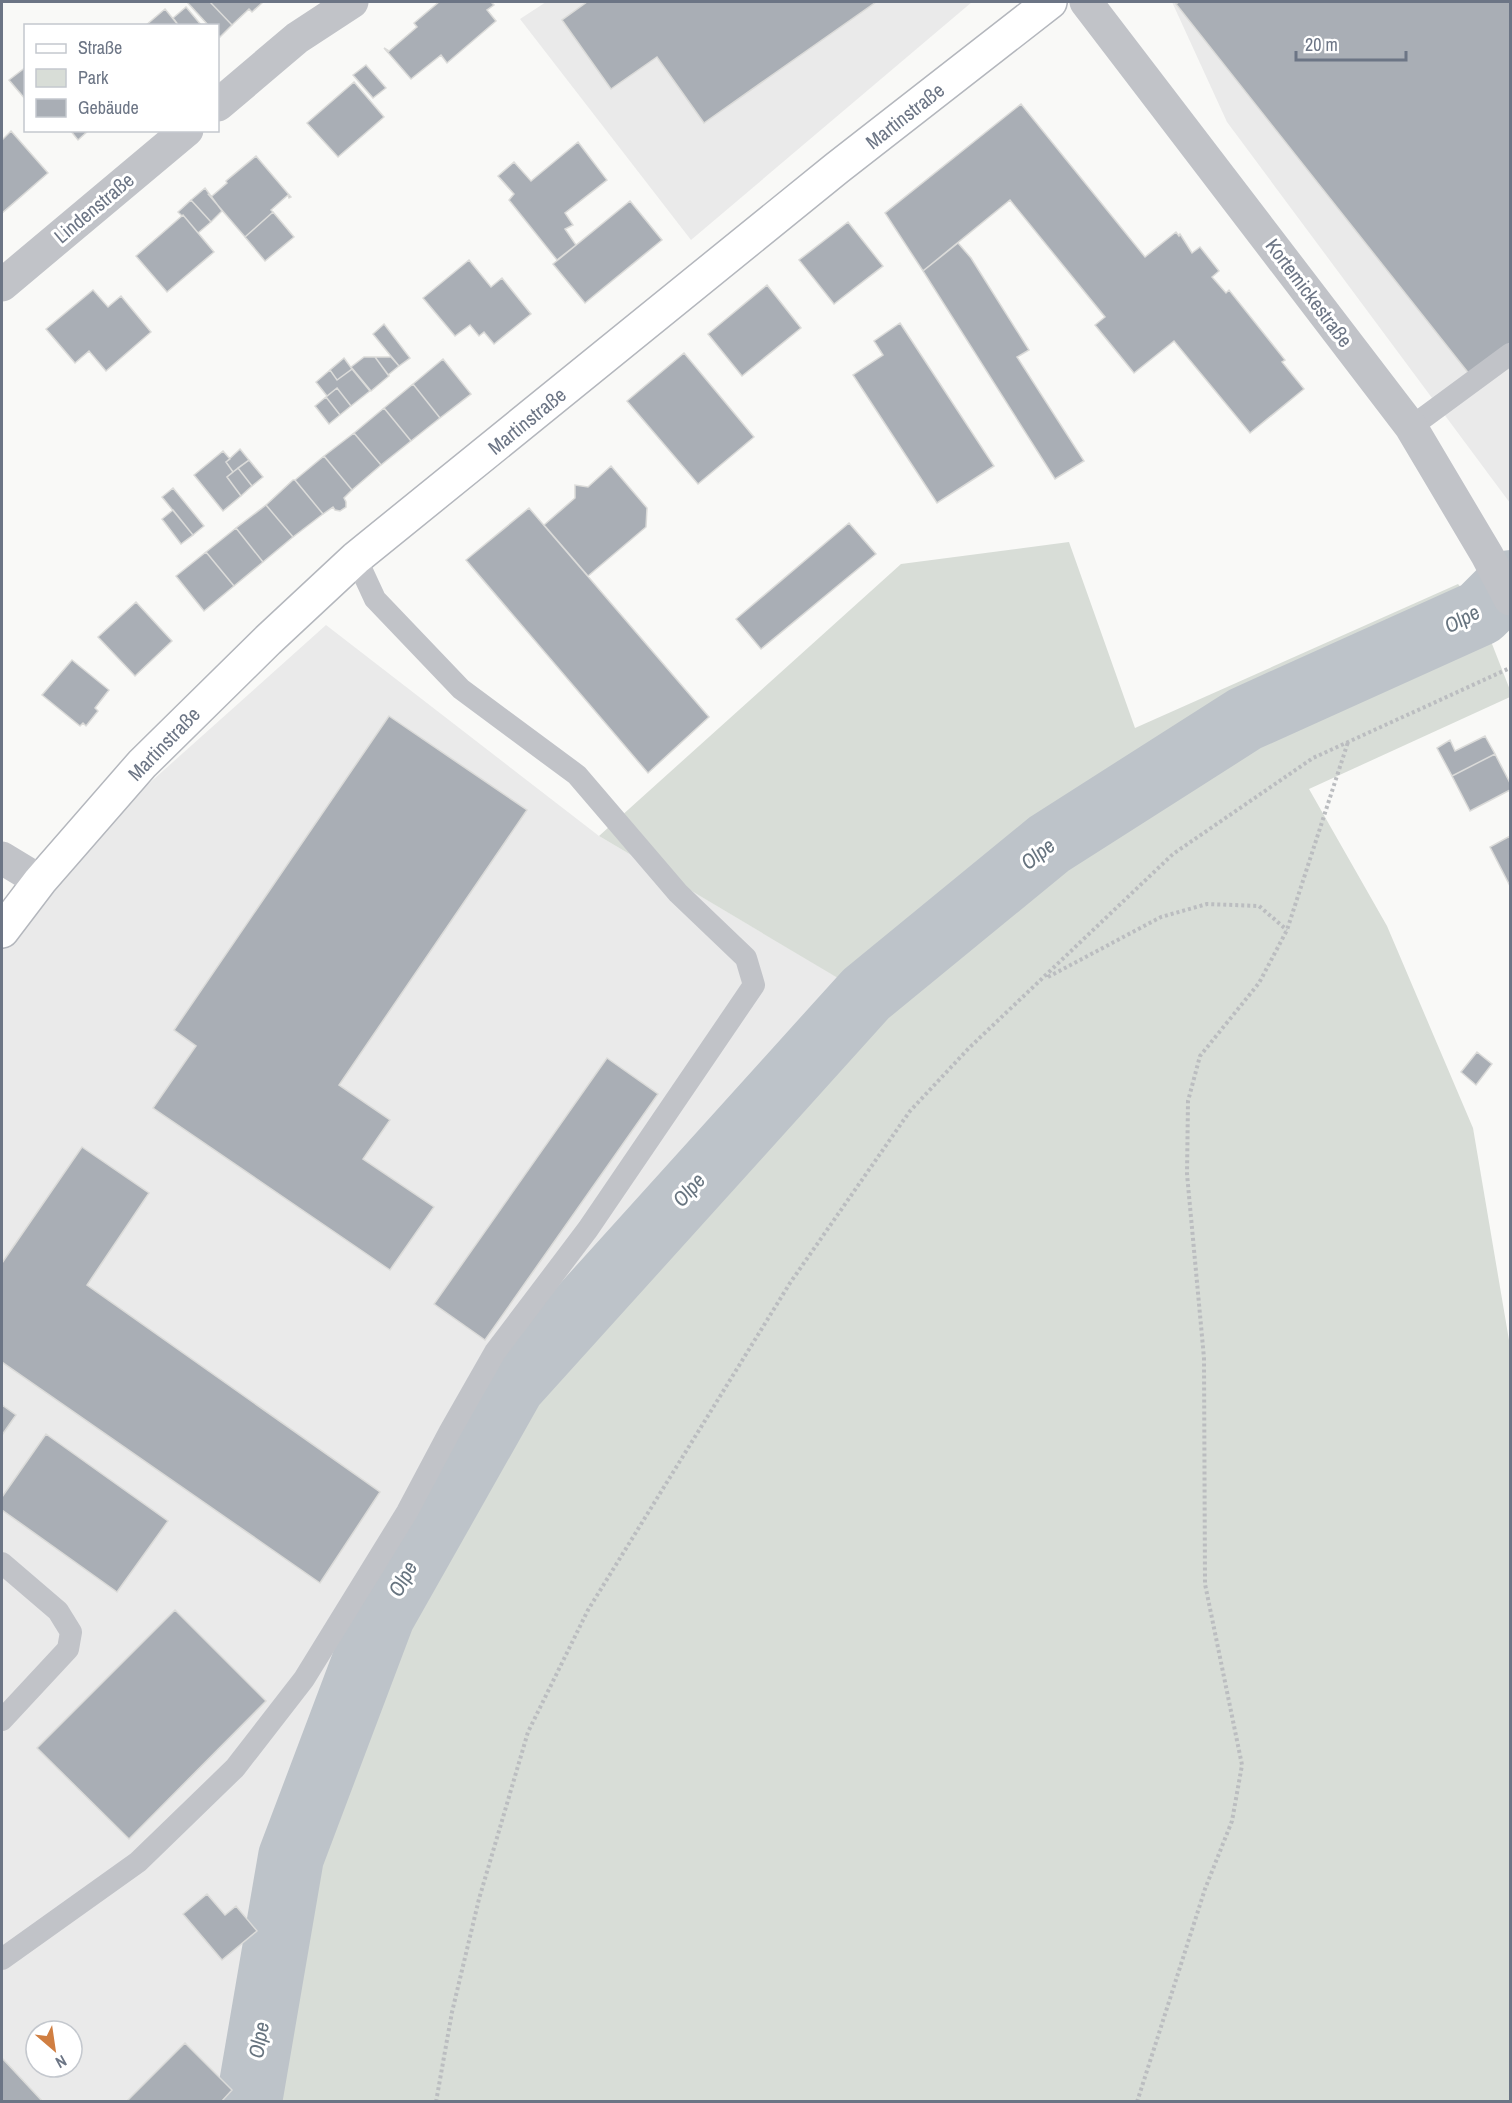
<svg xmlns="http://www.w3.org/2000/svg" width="1512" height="2103" viewBox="0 0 1512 2103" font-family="'Archivo Narrow',sans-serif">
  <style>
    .built { fill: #eaeaea; fill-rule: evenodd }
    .green { fill: #d8ddd7 }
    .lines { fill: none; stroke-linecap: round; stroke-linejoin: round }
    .river { stroke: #bdc3c9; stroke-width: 66 }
    .building { fill: #a9aeb5; stroke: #dbdbd9; stroke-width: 1.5 }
    .secondary-casing { stroke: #b4b7bd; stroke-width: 36 }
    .path { stroke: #bbbdc0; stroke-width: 4; stroke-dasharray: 3 3; stroke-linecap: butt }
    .lane { stroke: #c1c3c8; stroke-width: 22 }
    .street { stroke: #c1c3c8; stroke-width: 33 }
    .secondary { stroke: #fff; stroke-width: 33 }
    .labels { text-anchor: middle; stroke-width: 6; stroke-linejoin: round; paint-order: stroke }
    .street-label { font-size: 20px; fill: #6c7585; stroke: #fff }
    .water-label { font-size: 21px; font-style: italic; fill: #67747f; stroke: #fff }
  </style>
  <rect width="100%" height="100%" fill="#f9f9f7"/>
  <!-- built -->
  <path class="built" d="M 546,2 L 972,2 L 691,240 L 520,19 Z
    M 1172,2 L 1510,2 L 1510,503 L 1227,122 Z
    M 326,625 L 599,836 L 849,984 L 501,1368 L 366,1613 L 278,1854 L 232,2101 L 2,2101 L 2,931 L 40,881 ZM 36,2031 L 72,2031 L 72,2067 L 36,2067 Z"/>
  <!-- green -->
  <path class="green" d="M 1069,542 L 1135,728 L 1458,584 L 1478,608 L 1510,690 L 1510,697 L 1309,789 L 1387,926 L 1473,1128 L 1510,1346 L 1510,2101 L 232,2102 L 278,1854 L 366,1613 L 501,1368 L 848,984 L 599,836 L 901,564 Z"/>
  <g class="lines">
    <!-- river -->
    <path class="river" d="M 249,2102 L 291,1857 L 382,1616 L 512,1386 L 866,994 L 1049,844 L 1245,719 L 1480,613 L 1510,583"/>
  </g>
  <!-- building -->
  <path class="building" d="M 187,2 L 210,2 L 232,25 L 220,37 L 218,35 L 218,26 L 209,26 Z
    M 210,2 L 263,2 L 252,12 L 249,9 L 232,25 Z
    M 439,2 L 491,2 L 494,5 L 487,10 L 496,21 L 447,63 L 441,55 L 411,79 L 384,48 L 389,51 L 417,27 L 414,23 Z
    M 587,2 L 876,2 L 704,123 L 657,57 L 611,89 L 562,20 Z
    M 1179,2 L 1510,2 L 1510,343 L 1470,375 L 1176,4 Z
    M 186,7 L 202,26 L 179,26 L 173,18 Z
    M 165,9 L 179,26 L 145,26 Z
    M 366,65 L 386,88 L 373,98 L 353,75 Z
    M 26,67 L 26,100 L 9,80 Z
    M 354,82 L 384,117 L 338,157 L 307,123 Z
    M 1021,104 L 1145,257 L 1176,232 L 1179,236 L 1180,234 L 1192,253 L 1200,247 L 1219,271 L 1212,277 L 1226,293 L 1229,290 L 1285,360 L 1282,362 L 1304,389 L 1250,433 L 1174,341 L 1134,373 L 1095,325 L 1105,317 L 1010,200 L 923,271 L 885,213 Z
    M 70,130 L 89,130 L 78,140 Z
    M 11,131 L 48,173 L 2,213 L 2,140 Z
    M 578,142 L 607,180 L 565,213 L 573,225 L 565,229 L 576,245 L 557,260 L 509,200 L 514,194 L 498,176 L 514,162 L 531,181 Z
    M 256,156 L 291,197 L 289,198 L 288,195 L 271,210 L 273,212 L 245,237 L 209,195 L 212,196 L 227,183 L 226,181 Z
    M 205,188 L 222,211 L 211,222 L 191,200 Z
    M 191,200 L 211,222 L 198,233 L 183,215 L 182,216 L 178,212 Z
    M 630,201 L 662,240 L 585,303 L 553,264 Z
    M 273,212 L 294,237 L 265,261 L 245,237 Z
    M 183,215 L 214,252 L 167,292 L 136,256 Z
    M 848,222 L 883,266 L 834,304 L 799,260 Z
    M 958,243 L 971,258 L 1029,350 L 1017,357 L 1084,461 L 1055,479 L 923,271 Z
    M 469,260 L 491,287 L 502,278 L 531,314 L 494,344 L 484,332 L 479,336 L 470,325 L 455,336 L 423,298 Z
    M 767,285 L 801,328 L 742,376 L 708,334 Z
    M 93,290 L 108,307 L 121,296 L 151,332 L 106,371 L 89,351 L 75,363 L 46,329 Z
    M 900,323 L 994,466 L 937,503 L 853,375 L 883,355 L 874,341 Z
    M 384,324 L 410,358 L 399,366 L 373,334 Z
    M 684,353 L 754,437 L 698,484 L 627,401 Z
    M 364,357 L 375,357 L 389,376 L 371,391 L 351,367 Z
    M 375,357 L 391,357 L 399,366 L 388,375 Z
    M 344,358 L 352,369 L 337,380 L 330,370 Z
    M 443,359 L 471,394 L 440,418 L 413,384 Z
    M 352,369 L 370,391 L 351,406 L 337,388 L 327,396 L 316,382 L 330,370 L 337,380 Z
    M 413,384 L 440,418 L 411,441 L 384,408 Z
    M 337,388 L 351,406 L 340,415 L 326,397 Z
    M 326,397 L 340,415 L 329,424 L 315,406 Z
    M 384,408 L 411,441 L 381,465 L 354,433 Z
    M 354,433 L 381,465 L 352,490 L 324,456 Z
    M 240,449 L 249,460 L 233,472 L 226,462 Z
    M 223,451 L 230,459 L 226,462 L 233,472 L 227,477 L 241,496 L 223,511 L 194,475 Z
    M 324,456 L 352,490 L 344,498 L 346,502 L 346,507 L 340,511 L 335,510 L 333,507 L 323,514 L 295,480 Z
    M 249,460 L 263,477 L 252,486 L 238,468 Z
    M 611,466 L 647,508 L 646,527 L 588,576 L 544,525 L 575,498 L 575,485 L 588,487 Z
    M 238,468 L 252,486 L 241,496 L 227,477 Z
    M 293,480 L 295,480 L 323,514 L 293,537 L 266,505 Z
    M 173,488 L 204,526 L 193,535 L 162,497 Z
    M 266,505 L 293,537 L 263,562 L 236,528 Z
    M 529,508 L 709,717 L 648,773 L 466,560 Z
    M 173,510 L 193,535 L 181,544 L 162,519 Z
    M 849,523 L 876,554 L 761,649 L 736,619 Z
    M 236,528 L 263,562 L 234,586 L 206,552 Z
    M 206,552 L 234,586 L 204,611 L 176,576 Z
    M 136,602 L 172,641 L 135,676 L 98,637 Z
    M 72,660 L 109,690 L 95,708 L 98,711 L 86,726 L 83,723 L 80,726 L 42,695 Z
    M 389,716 L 527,810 L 339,1085 L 390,1120 L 363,1159 L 434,1207 L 390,1270 L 153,1108 L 196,1046 L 174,1030 Z
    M 1485,736 L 1495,754 L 1452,776 L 1437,748 L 1450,740 L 1455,751 Z
    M 1495,754 L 1510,783 L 1510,790 L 1470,811 L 1452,776 Z
    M 1510,836 L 1510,886 L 1490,847 Z
    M 1477,1052 L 1492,1064 L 1476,1085 L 1461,1072 Z
    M 607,1058 L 658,1094 L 485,1340 L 434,1304 Z
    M 82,1147 L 149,1193 L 87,1285 L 380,1492 L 320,1583 L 2,1362 L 2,1263 Z
    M 2,1405 L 16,1415 L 2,1435 Z
    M 46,1434 L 168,1521 L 117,1592 L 2,1510 L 2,1497 Z
    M 175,1610 L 266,1701 L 129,1839 L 37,1748 Z
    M 207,1894 L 225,1915 L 236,1906 L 257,1931 L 222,1960 L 183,1914 Z
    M 185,2043 L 232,2090 L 221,2102 L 126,2102 Z
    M 2,2058 L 43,2102 L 2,2102 Z"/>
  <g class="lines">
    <!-- secondary casing -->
    <g class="secondary-casing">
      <path id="secondary" d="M 2,931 L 40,881 L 142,764 L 268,640 L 356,558 L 837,168 L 1050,2"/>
    </g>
    <!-- path -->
    <path class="path" d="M 1048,977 L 1161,917 L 1207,904 L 1259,906 L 1287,930
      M 436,2102 L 452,2012 L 479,1899 L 528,1732 L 588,1610 L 790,1283 L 910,1111 L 969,1048 L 1173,854 L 1313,758 L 1510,668
      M 1137,2102 L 1205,1889 L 1232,1821 L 1242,1765 L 1205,1584 L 1204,1358 L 1187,1174 L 1188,1101 L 1200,1056 L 1259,983 L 1287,930 L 1348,742"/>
    <!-- lane -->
    <path class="lane" d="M 1411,427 L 1510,354
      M 2,1563 L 58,1611 L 71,1632 L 68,1649 L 2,1720
      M 2,1959 L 138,1862 L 235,1768 L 304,1679 L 407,1512 L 450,1431 L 495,1352 L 588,1229 L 754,985 L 746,958 L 678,893 L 577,775 L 461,689 L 375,599 L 356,558"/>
    <!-- street -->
    <path class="street" d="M 1086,2 L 1411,427 L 1487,555 L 1510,599
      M 218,105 L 297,38 L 352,2
      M 2,285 L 187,130
      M 2,858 L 40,881"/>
    <!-- secondary -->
    <use href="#secondary" class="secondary"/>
  </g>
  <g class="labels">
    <!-- street labels -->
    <g class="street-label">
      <text transform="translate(905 116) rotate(-38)" y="7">Martinstraße</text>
      <text transform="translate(94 208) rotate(-40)" y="7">Lindenstraße</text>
      <text transform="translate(1309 293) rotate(53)" y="7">Kortemickestraße</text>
      <text transform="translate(527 421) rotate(-39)" y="7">Martinstraße</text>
      <text transform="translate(164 744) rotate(-46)" y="7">Martinstraße</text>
    </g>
    <!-- water labels -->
    <g class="water-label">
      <text transform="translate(1462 619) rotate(-28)" y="7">Olpe</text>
      <text transform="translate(1038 854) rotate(-38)" y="7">Olpe</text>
      <text transform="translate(689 1190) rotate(-48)" y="7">Olpe</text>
      <text transform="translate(403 1579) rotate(-61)" y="7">Olpe</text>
      <text transform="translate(259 2040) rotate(-80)" y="7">Olpe</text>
    </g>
  </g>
  <!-- border -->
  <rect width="1512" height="2103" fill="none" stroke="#6c7585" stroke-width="6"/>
  <!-- legend -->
  <rect x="24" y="24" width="195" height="108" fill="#ffffff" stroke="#c4c8ce" stroke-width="1.5"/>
  <rect x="36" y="44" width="30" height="9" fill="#ffffff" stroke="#c4c8ce" stroke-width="1.5"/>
  <text x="78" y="54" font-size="18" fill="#6c7585">Straße</text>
  <rect x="36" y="69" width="30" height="18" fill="#d8ddd7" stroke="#c4c8ce" stroke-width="1.5"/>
  <text x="78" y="84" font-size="18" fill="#6c7585">Park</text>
  <rect x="36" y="99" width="30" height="18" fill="#a9aeb5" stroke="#c4c8ce" stroke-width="1.5"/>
  <text x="78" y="114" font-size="18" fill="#6c7585">Gebäude</text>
  <!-- north arrow -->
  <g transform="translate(54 2049) rotate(151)"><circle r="28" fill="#ffffff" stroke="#c4c8ce" stroke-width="1.5"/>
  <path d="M0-4.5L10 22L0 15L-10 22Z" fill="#d07e41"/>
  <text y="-9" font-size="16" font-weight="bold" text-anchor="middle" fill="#6c7585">N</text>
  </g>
  <!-- scale -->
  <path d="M1296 51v9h110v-9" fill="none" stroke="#6c7585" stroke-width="3"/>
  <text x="1305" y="51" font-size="18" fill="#6c7585" stroke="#ffffff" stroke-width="4.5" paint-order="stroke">20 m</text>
</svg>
